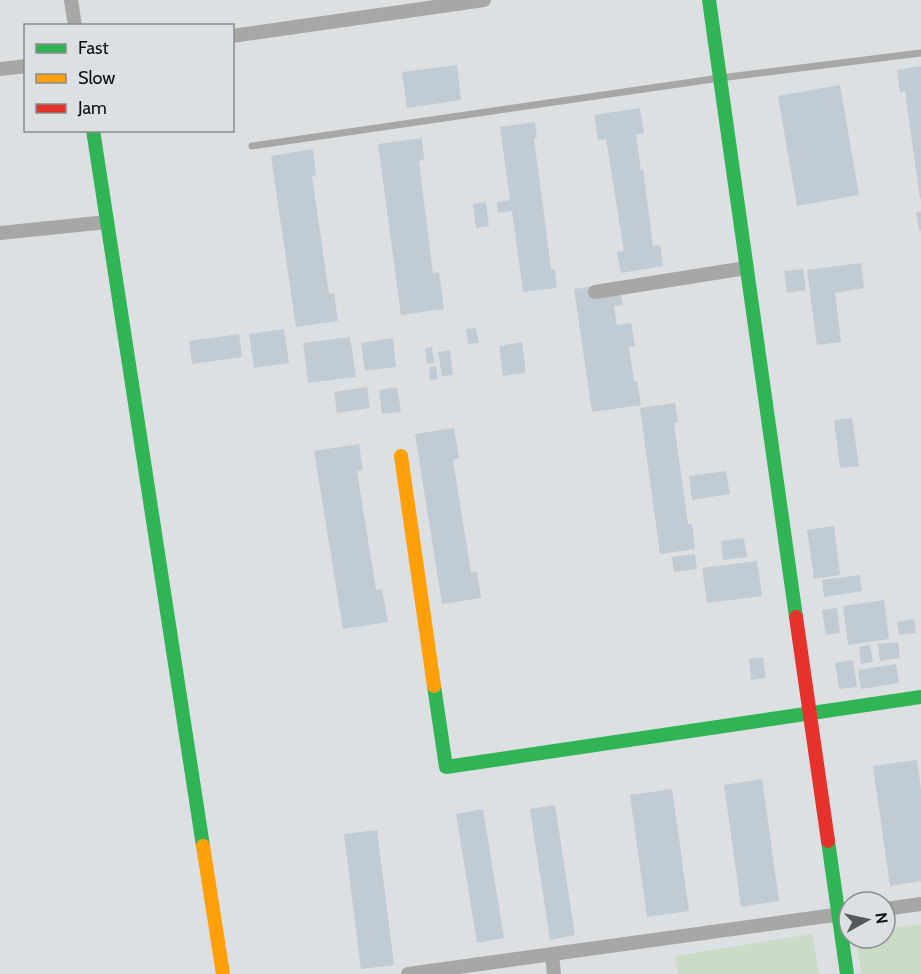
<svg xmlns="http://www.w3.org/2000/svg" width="921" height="974" viewBox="0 0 921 974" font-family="Cabin,sans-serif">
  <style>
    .green { fill: #cadcc8 }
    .building { fill: #c1cbd3 }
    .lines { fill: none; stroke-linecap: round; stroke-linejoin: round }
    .lane { stroke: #a7a7a6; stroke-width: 7 }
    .street { stroke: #a7a7a6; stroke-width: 14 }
    .fast { stroke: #30b455; stroke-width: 14 }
    .slow { stroke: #ff9f0a; stroke-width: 14 }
    .jam { stroke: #e5322d; stroke-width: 14 }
  </style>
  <rect width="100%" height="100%" fill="#dde0e2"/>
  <!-- green -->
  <path class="green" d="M 921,924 L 921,974 L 861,974 L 856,938 L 885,938 L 885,929 Z
    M 812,934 L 819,974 L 678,974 L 675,956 Z"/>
  <!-- building -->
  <path class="building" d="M 457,65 L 461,100 L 407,108 L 402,72 Z
    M 921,66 L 921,199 L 920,199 L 905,91 L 900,92 L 897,70 Z
    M 840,85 L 859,195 L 797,206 L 778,96 Z
    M 640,108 L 644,133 L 636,135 L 641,170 L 643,169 L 653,246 L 660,245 L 663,266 L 621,273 L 617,252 L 624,251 L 606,139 L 598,140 L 594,115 Z
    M 535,122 L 537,138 L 534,138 L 551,269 L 555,269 L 557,288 L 523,292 L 512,211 L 498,213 L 497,202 L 510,200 L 500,127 Z
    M 422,138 L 424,160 L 419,161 L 433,273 L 439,272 L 444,309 L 401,315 L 378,144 Z
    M 313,149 L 316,175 L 312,176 L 329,294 L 334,293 L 338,321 L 296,327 L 271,156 Z
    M 486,202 L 489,226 L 476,228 L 473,204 Z
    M 921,211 L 921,231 L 919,231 L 916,212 Z
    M 861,263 L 864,288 L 835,293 L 841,342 L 817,345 L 807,270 Z
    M 803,269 L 806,290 L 787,293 L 784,271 Z
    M 619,283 L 623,305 L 614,306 L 617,325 L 631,323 L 635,346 L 629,347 L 634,381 L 637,381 L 641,405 L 592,412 L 574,289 Z
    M 476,328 L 479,343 L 468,344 L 466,329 Z
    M 284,329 L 289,363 L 254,368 L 249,334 Z
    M 239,334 L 242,357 L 192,364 L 189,341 Z
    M 350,337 L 356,377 L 308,383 L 303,343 Z
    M 393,338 L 396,367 L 365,371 L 361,343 Z
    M 522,342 L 526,373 L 503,376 L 499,346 Z
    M 432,347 L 434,363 L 427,364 L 425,348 Z
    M 450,350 L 453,375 L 442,376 L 438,352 Z
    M 436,366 L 438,379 L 430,380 L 429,367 Z
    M 367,387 L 370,408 L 337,413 L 334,392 Z
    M 397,387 L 401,412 L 382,414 L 379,390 Z
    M 675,403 L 678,423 L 674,423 L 688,524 L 692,524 L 695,549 L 660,554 L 640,408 Z
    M 852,418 L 859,466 L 840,468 L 834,420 Z
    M 454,428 L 459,458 L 453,460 L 471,572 L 477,571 L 481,598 L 442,604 L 415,434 Z
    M 359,444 L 363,470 L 357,471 L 376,590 L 382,589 L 388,622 L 343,629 L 314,451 Z
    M 726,471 L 730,494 L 692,500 L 689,476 Z
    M 834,526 L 840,575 L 814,579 L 807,530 Z
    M 744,538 L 747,557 L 723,560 L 721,541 Z
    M 695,554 L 697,569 L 674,572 L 672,557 Z
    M 757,561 L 762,596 L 707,603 L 702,568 Z
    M 860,575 L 862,591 L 824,597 L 822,580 Z
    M 884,600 L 889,639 L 848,645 L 843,606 Z
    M 837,608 L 840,633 L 826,635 L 822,610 Z
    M 914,619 L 916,633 L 899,635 L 897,622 Z
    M 898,642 L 900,658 L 880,661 L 878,644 Z
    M 870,645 L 873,662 L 861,664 L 859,647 Z
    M 763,657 L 766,678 L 751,680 L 749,659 Z
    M 853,660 L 857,687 L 839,689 L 835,663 Z
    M 896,664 L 899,683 L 861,689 L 858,670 Z
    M 917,760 L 921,790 L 921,881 L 890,886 L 873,766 Z
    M 762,779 L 779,901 L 741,907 L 724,785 Z
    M 672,789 L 689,911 L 647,917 L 630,795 Z
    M 555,805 L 575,935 L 550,940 L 530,809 Z
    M 483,809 L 504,938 L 477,943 L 456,814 Z
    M 377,830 L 394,965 L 361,969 L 344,834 Z"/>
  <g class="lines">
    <!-- lane -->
    <path class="lane" d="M 252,146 L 720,78 L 921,53"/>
    <!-- street -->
    <path class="street" d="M 71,0 L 75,26
      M 232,36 L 484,0
      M 0,69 L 26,66
      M 0,233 L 107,222
      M 595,292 L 746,268
      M 885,909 L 921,904
      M 552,954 L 554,974
      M 408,974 L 849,913"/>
    <!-- fast -->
    <path class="fast" d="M 709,0 L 796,617
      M 93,130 L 203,846
      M 434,686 L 446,767 L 921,697
      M 828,841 L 847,974"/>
    <!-- slow -->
    <path class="slow" d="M 401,456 L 434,686
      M 203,846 L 223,974"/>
    <!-- jam -->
    <path class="jam" d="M 796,617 L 828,841"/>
  </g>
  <!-- legend -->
  <rect x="24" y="24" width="210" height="108" fill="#dce0e3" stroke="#898c8e" stroke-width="1.5"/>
  <rect x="36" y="44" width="30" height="9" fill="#30b455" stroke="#898c8e" stroke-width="1.5"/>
  <text x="78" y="54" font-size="18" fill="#0d0e0f">Fast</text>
  <rect x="36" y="74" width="30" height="9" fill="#ff9f0a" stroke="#898c8e" stroke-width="1.5"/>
  <text x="78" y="84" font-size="18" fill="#0d0e0f">Slow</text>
  <rect x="36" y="104" width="30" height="9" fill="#e5322d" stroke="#898c8e" stroke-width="1.5"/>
  <text x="78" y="114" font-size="18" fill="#0d0e0f">Jam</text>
  <!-- north arrow -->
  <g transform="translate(867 920) rotate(82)"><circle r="28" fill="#dce0e3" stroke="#898c8e" stroke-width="1.5"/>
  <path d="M0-4.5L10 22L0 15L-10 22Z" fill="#565859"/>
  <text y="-9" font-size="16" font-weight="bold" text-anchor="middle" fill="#0d0e0f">N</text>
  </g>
</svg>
